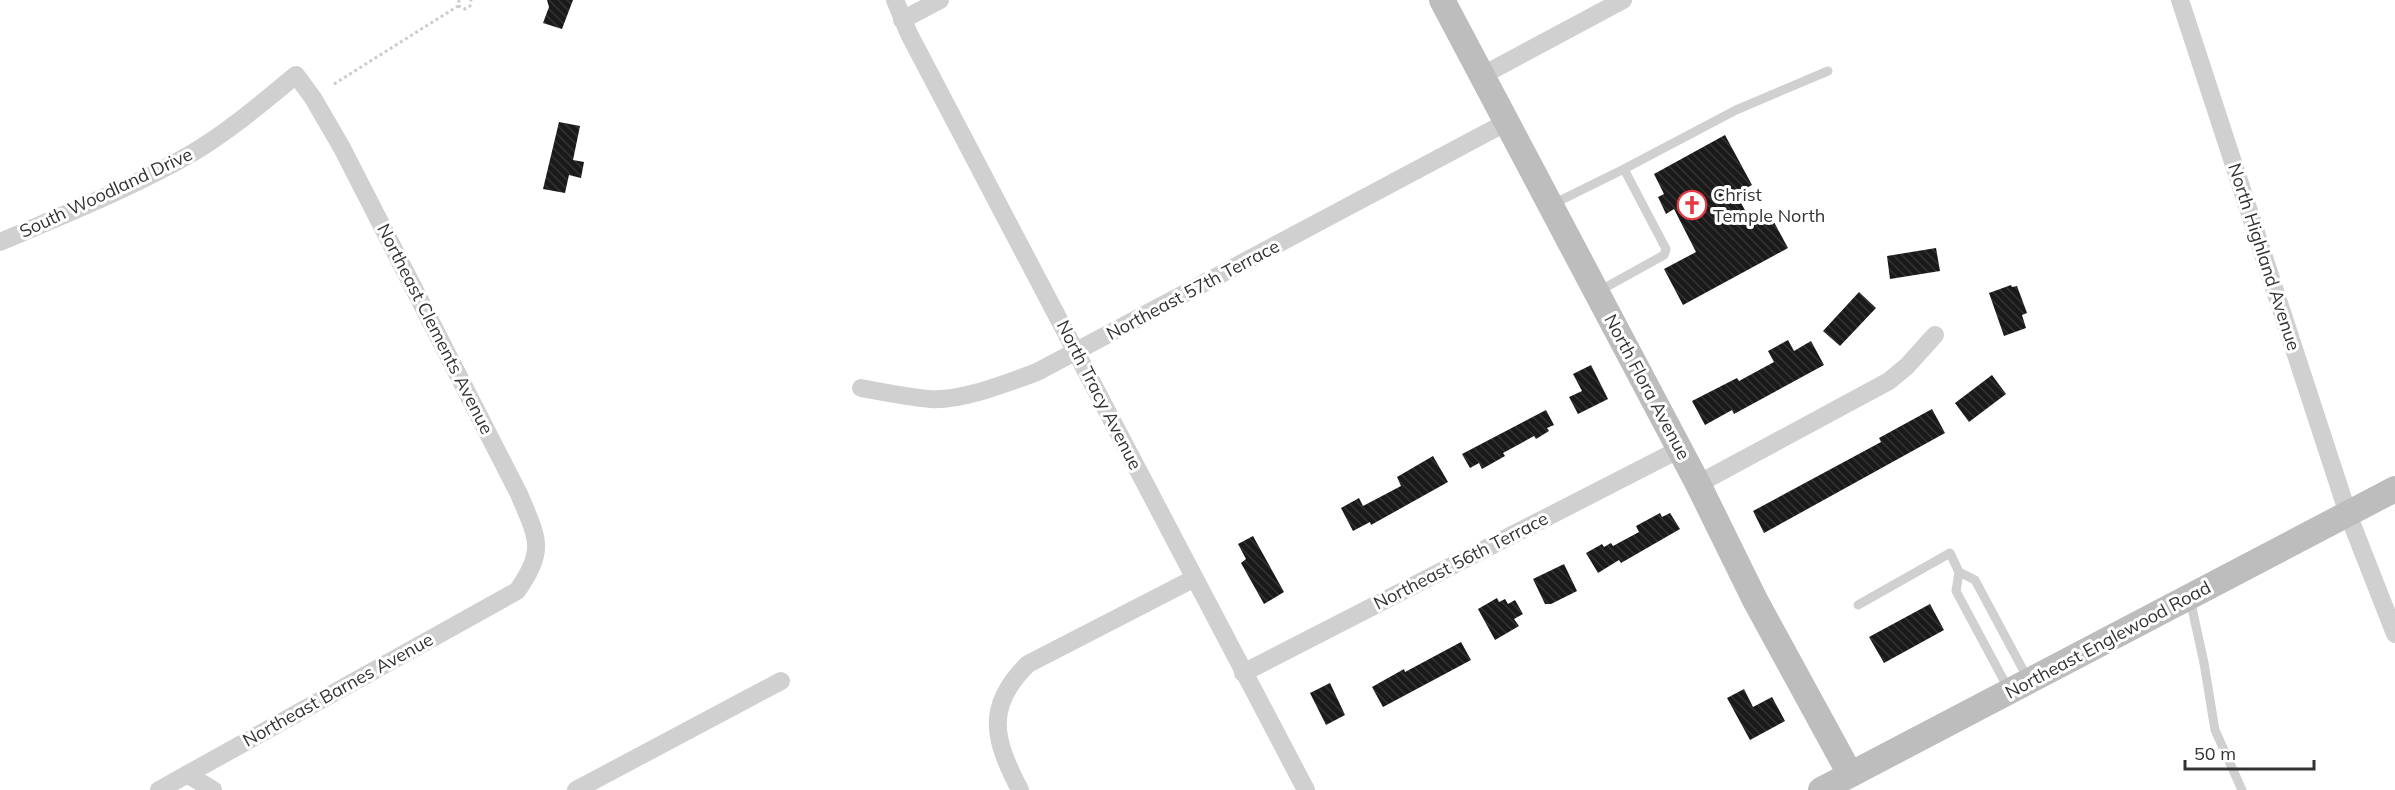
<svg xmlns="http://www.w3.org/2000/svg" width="2395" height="790" viewBox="0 0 2395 790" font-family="Mulish,sans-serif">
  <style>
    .building { fill: url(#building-back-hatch) }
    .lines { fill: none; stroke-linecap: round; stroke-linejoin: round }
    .path { stroke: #cdcdcd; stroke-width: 3; stroke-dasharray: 3 3; stroke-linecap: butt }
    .lane { stroke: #d0d0d0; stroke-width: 9 }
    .street { stroke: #d0d0d0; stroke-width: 18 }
    .secondary { stroke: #bdbdbd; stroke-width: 26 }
    .labels { text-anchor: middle; stroke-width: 6; stroke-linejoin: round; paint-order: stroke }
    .street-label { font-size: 18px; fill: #333; stroke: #fff }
    .poi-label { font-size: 18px; fill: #333; stroke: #fff; text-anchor: start }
  </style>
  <defs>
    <pattern id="building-back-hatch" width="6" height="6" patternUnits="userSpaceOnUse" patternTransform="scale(1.5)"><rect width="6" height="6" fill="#1a1a1a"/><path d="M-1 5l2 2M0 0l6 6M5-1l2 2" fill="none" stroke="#333"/></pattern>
  </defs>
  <rect width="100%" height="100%" fill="#fff"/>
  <!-- building -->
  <path class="building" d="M 547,0 L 573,0 L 562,29 L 543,23 L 549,7 Z
    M 559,122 L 580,126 L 573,160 L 584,162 L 581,178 L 569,175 L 565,193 L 543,189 Z
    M 1725,135 L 1752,185 L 1736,194 L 1751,221 L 1768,211 L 1788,248 L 1683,305 L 1664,269 L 1696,252 L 1674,209 L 1666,214 L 1658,197 L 1664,194 L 1654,174 Z
    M 1936,248 L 1940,271 L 1890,279 L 1887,256 Z
    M 2011,285 L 2012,287 L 2017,286 L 2027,313 L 2022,315 L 2026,328 L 2004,336 L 1989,293 Z
    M 1859,292 L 1876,308 L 1840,346 L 1823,331 Z
    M 1788,340 L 1794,351 L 1811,341 L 1824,365 L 1734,414 L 1732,410 L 1705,425 L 1692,401 L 1737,378 L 1739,381 L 1774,362 L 1768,351 Z
    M 1591,365 L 1608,399 L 1578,414 L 1569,397 L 1582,391 L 1573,374 Z
    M 1992,375 L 2006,394 L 1969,422 L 1955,403 Z
    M 1932,409 L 1945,433 L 1764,533 L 1753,511 L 1881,442 L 1879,438 Z
    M 1546,410 L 1554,425 L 1547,428 L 1549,431 L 1536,439 L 1534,436 L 1503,453 L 1505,456 L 1482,469 L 1479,463 L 1470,468 L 1462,454 Z
    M 1433,456 L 1448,482 L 1371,525 L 1370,522 L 1353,531 L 1341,508 L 1359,498 L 1363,506 L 1401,486 L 1397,477 Z
    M 1660,513 L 1662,517 L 1670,513 L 1680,529 L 1621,563 L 1619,560 L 1598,573 L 1586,553 L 1602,544 L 1604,547 L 1611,543 L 1613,546 L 1639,532 L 1636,526 Z
    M 1253,536 L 1284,592 L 1264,604 L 1241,563 L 1246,559 L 1238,544 Z
    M 1564,564 L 1577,591 L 1551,604 L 1545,604 L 1533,579 Z
    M 1497,598 L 1499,602 L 1505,599 L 1508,604 L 1515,600 L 1523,614 L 1514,619 L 1519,626 L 1495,640 L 1478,609 Z
    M 1930,604 L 1944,630 L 1884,663 L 1869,637 Z
    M 1461,642 L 1471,660 L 1383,707 L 1372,687 L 1404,669 L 1405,672 Z
    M 1330,683 L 1345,715 L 1326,725 L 1310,693 Z
    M 1744,689 L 1753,707 L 1772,697 L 1785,721 L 1750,740 L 1727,698 Z"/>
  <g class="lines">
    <!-- path -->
    <path class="path" d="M 458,6 L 465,9 L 470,6 L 471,0
      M 334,84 L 458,6 L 459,0"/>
    <!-- lane -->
    <path class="lane" d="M 1624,169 L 1736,110 L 1828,71
      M 1551,205 L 1624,169 L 1666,249 L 1664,255 L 1599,291
      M 2190,599 L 2204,663 L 2215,730 L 2242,790
      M 1858,605 L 1950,553 L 1959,572
      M 2009,690 L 1956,591 L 1959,572 L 1975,580 L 2028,679"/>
    <!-- street -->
    <path class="street" d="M 895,0 L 909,34 L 1306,790
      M 2180,0 L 2348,514 L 2395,634
      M 902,20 L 940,0
      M 1483,75 L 1623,0
      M 0,242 C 63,215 129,189 189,155 C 227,133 262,103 296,75 L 313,98 L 342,148 L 519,494 C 537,538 547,549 517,591 L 159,790
      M 861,388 C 883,392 907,397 930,399 C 962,401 1007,383 1037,372 L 1507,122
      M 1698,484 L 1889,381 L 1907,366 L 1935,335
      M 1243,673 L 1680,449
      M 187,774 L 213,790
      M 576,790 L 781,681
      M 1020,790 C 994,740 984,707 1028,664 L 1193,579"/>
    <!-- secondary -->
    <path class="secondary" d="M 1442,0 L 1698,484 L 1755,600 L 1850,774
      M 1821,790 L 2395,489"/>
  </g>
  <!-- icons -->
  <defs>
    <g id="church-ring" transform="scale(1.5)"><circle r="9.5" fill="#fff" stroke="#e63946" stroke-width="1.5"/><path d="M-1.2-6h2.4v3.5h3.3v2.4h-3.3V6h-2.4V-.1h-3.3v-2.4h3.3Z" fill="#e63946"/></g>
  </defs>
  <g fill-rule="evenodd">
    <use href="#church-ring" x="1692" y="205"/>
  </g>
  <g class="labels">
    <!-- street labels -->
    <g class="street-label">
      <text transform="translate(106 193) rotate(-25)" y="6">South Woodland Drive</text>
      <text transform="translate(2264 257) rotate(72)" y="6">North Highland Avenue</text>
      <text transform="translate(1193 290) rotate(-28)" y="6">Northeast 57th Terrace</text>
      <text transform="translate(435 329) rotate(63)" y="6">Northeast Clements Avenue</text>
      <text transform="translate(1647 387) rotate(62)" y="6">North Flora Avenue</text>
      <text transform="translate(1099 395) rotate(63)" y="6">North Tracy Avenue</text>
      <text transform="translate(1461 561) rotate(-27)" y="6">Northeast 56th Terrace</text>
      <text transform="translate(2108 640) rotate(-28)" y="6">Northeast Englewood Road</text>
      <text transform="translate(338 690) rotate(-29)" y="6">Northeast Barnes Avenue</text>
    </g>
    <!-- poi labels -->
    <g class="poi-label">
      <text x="1713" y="201">Christ<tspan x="1713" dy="21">Temple North</tspan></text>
    </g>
  </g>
  <!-- scale -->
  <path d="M2185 760v9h129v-9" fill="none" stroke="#333333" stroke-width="3"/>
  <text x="2194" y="760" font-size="18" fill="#333333" stroke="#ffffff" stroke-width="4.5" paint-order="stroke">50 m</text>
</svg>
